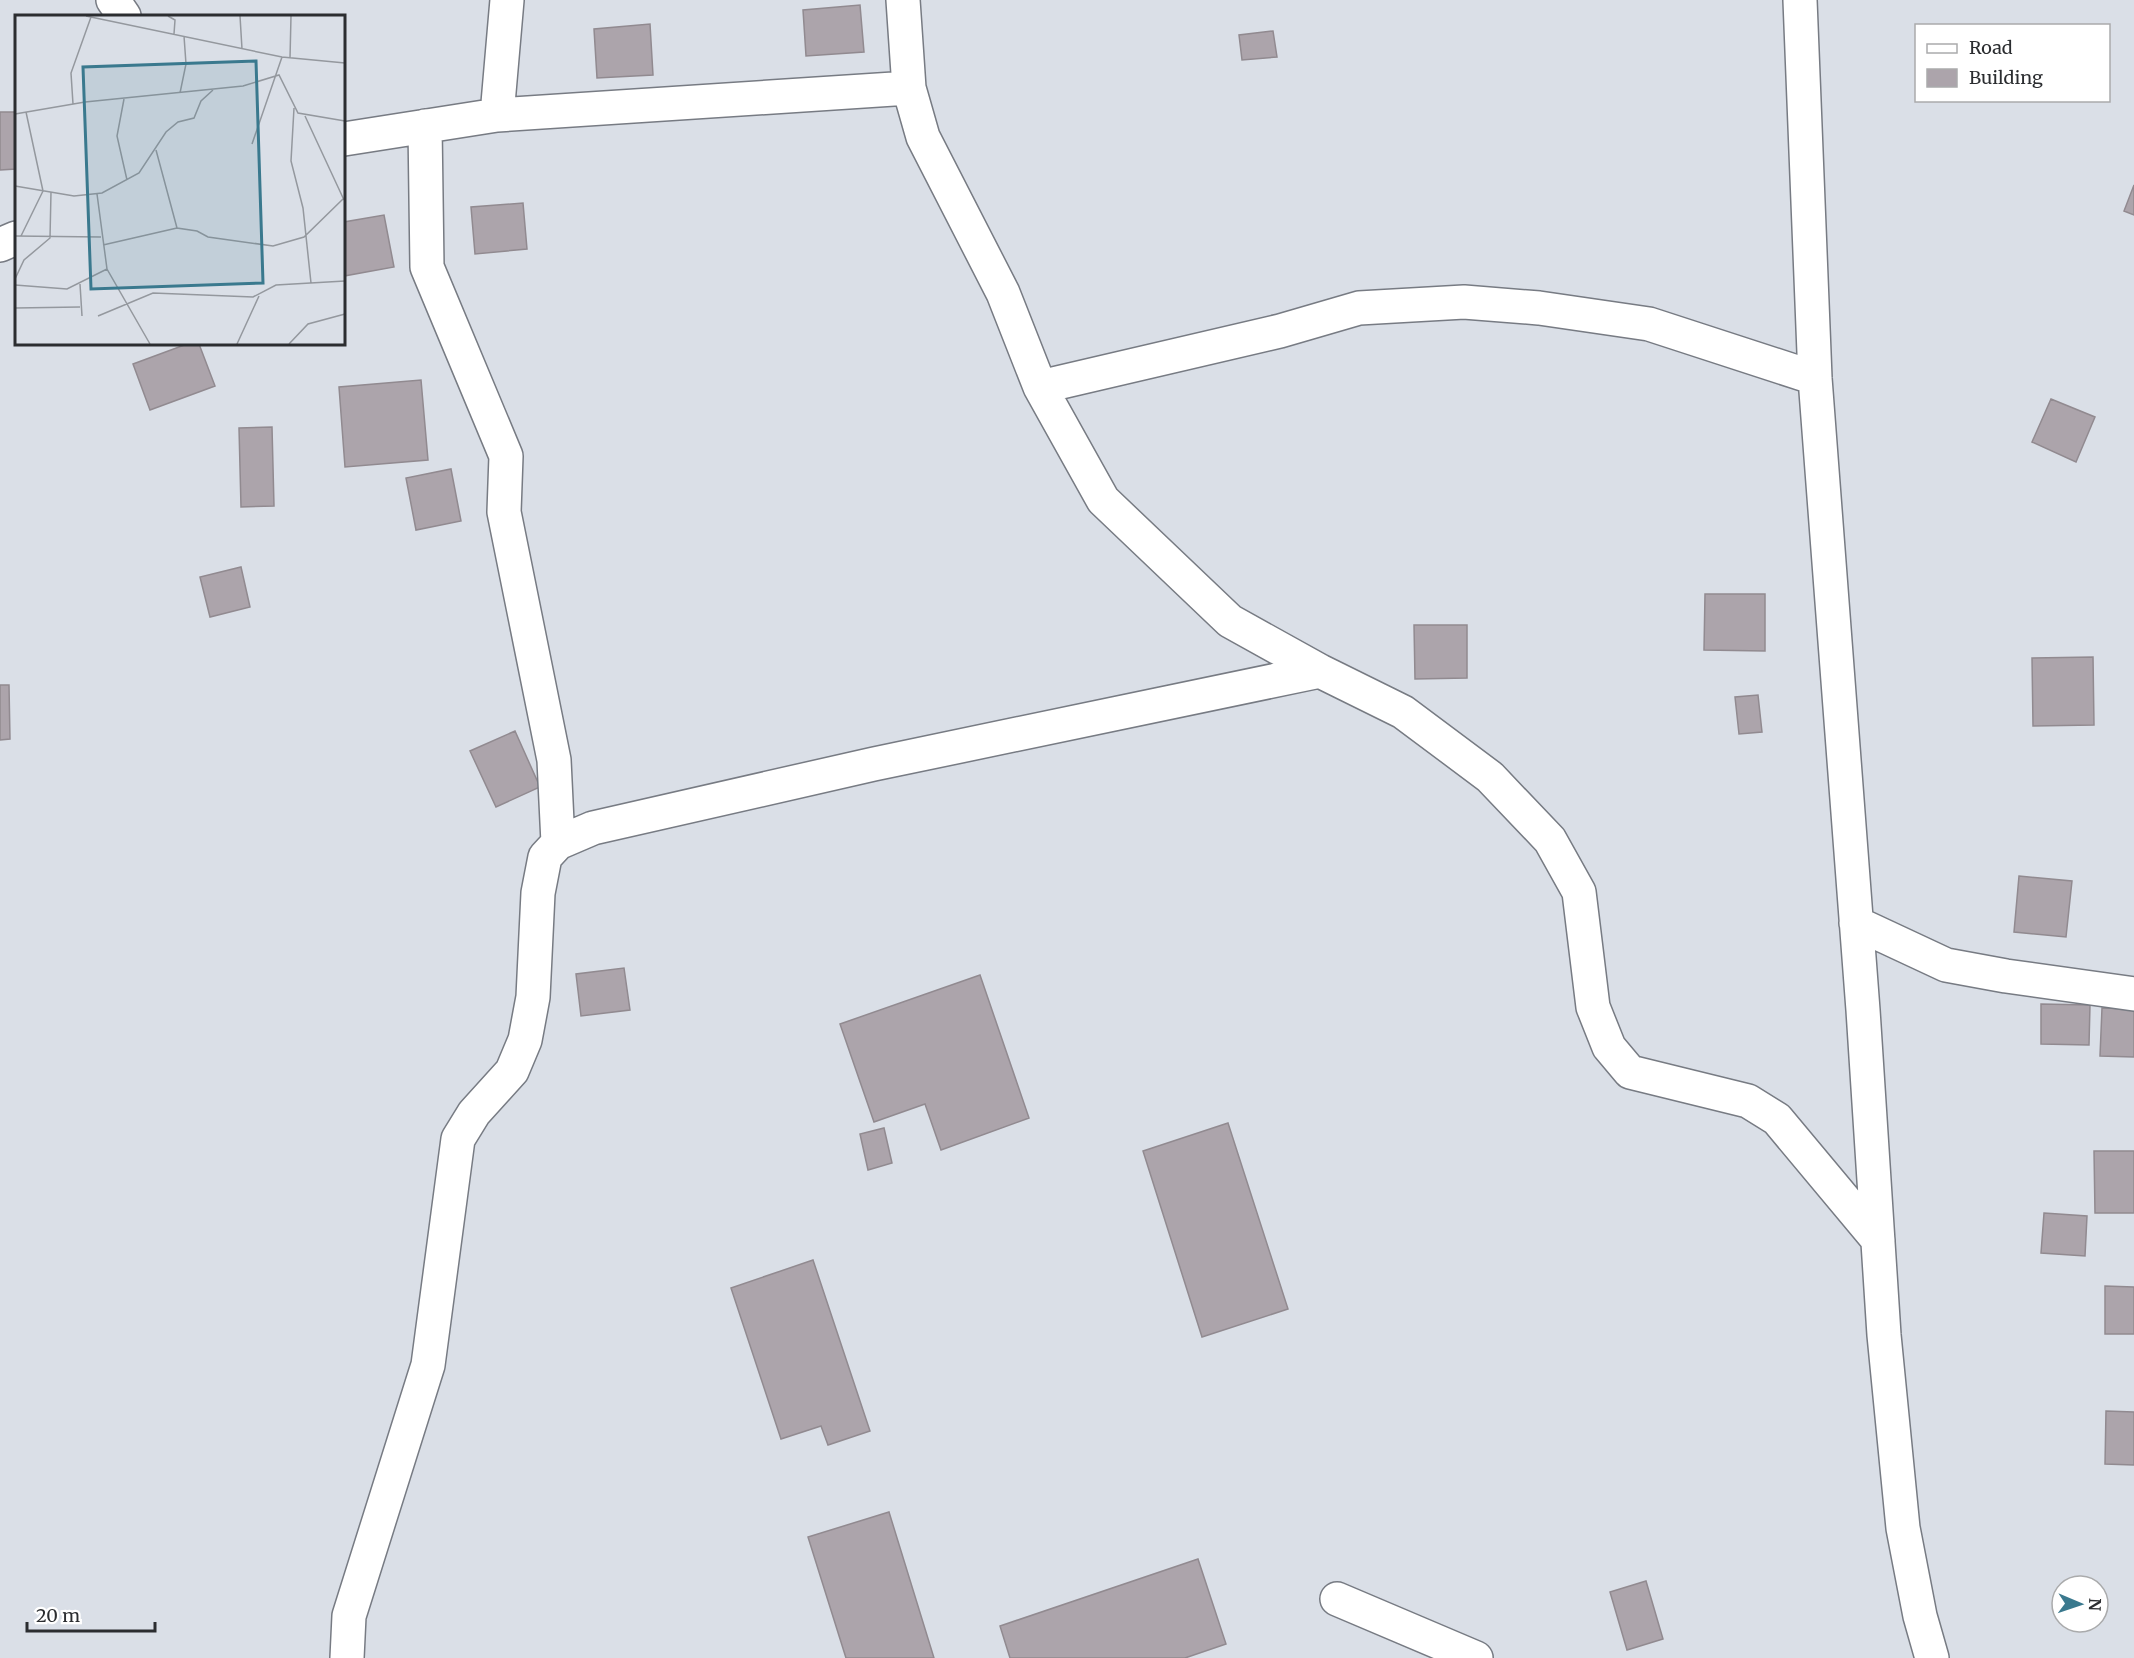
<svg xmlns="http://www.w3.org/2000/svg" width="2134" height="1658" viewBox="0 0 2134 1658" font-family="Merriweather,serif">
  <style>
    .building { fill: #aca4ab; stroke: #918a90; stroke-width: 1.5 }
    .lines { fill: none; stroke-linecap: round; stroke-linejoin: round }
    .minor-casing { stroke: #777b83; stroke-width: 36 }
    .minor { stroke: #fff; stroke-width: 33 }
    .inset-road { fill: none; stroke: #94989e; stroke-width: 1.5 }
    .view { fill: #3a798e; fill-opacity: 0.15; stroke: #3a798e; stroke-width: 3 }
    .inset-edge { fill: none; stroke: #2b2d30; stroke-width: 3 }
  </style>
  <rect width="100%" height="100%" fill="#dadfe7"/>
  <!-- building -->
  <path class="building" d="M 860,5 L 864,52 L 806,56 L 803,10 Z
    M 650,24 L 653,75 L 597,78 L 594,29 Z
    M 1273,31 L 1277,57 L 1242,60 L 1239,35 Z
    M 0,112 L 16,112 L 16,169 L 0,170 Z
    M 2134,185 L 2134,215 L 2124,211 Z
    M 523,203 L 527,249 L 475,254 L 471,207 Z
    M 384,215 L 394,267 L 344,276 L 344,222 Z
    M 187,344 L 199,344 L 215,386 L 150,410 L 133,364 Z
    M 421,380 L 428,460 L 345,467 L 339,387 Z
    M 2051,399 L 2095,417 L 2076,462 L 2032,442 Z
    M 272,427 L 274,506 L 241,507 L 239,428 Z
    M 451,469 L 461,521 L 416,530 L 406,478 Z
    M 241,567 L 250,607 L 210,617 L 200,577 Z
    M 1705,594 L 1765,594 L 1765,651 L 1704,650 Z
    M 1414,625 L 1467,625 L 1467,678 L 1415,679 Z
    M 2093,657 L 2094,725 L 2033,726 L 2032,658 Z
    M 0,685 L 9,685 L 10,739 L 0,740 Z
    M 1758,695 L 1762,732 L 1739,734 L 1735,697 Z
    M 515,731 L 540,787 L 496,807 L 470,751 Z
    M 2019,876 L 2072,881 L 2066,937 L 2014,932 Z
    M 624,968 L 630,1010 L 581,1016 L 576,974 Z
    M 980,975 L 1029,1118 L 941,1150 L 925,1104 L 874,1122 L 840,1024 Z
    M 2041,1004 L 2090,1005 L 2089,1045 L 2041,1044 Z
    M 2102,1008 L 2134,1009 L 2134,1057 L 2100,1056 Z
    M 1228,1123 L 1288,1309 L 1202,1337 L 1143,1151 Z
    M 884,1128 L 892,1163 L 868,1170 L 860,1134 Z
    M 2094,1151 L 2134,1151 L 2134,1213 L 2095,1213 Z
    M 2044,1213 L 2087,1216 L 2085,1256 L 2041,1253 Z
    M 813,1260 L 870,1431 L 828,1445 L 821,1426 L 781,1439 L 731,1288 Z
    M 2105,1286 L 2134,1287 L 2134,1334 L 2105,1334 Z
    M 2106,1411 L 2134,1412 L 2134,1465 L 2105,1464 Z
    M 889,1512 L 934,1658 L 846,1658 L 808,1537 Z
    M 1198,1559 L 1226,1644 L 1185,1658 L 1010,1658 L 1000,1626 Z
    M 1646,1581 L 1663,1639 L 1627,1650 L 1610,1592 Z"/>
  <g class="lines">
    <!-- minor casing -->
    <g class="minor-casing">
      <path id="minor" d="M 113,0 L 124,16
        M 903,0 L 909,88 L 923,137 L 1003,293 L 1040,387 L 1103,500 L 1230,621 L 1320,671 L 1403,712 L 1490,777 L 1550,840 L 1579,892 L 1593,1007 L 1609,1047 L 1630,1072 L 1748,1101 L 1777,1119 L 1878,1240
        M 1800,0 L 1815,378 L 1863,1010 L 1884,1335 L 1903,1528 L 1920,1616 L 1932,1658
        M 497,115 L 507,0
        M 425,126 L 427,267 L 506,456 L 504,512 L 554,760 L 558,843
        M 344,139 L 497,115 L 909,88
        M 0,245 L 16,238
        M 1040,387 L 1280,331 L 1359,308 L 1464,302 L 1539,308 L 1649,324 L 1815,378
        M 1856,923 L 1946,965 L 2006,976 L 2134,994
        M 1337,1599 L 1476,1658
        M 347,1658 L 349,1616 L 428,1365 L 458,1139 L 474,1113 L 512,1071 L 525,1040 L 533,997 L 538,893 L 545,857 L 558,843 L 593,828 L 874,764 L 1320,671"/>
    </g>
    <!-- minor -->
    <use href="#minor" class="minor"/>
  </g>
  <!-- overview -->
  <g transform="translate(15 15)">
    <rect width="330" height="330" fill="#dadfe7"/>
    <path class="inset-road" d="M 71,1 L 267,42 L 330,48M 153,1 L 160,5 L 159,19M 225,1 L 227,34M 275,43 L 276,1M 165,78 L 171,49 L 169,21M 109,84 L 102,121 L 112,165M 58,89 L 56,58 L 76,2M 279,93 L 276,146 L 288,193 L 296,268M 0,99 L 70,87 L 228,71 L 264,60 L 283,98 L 330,106M 290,101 L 329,185M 237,129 L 267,42M 141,135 L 162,213 L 182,216 L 193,222 L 258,231 L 289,222 L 329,183M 0,171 L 59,181 L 87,178 L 124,158 L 151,117 L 163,107 L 179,103 L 186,86 L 198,75M 82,179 L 92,254 L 135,329M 0,221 L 86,222M 6,221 L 28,176 L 11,97M 88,230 L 162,213M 0,264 L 9,245 L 35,223 L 36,177M 65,269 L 67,301M 0,270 L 52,274 L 92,254M 0,293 L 65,292M 83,301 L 138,278 L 238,282 L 261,270 L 330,266M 222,329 L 244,281M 274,329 L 293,309 L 330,299"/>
    <path class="view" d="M 241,46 L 248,268 L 76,274 L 68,52 Z"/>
    <rect width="330" height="330" class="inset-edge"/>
  </g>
  <!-- legend -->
  <rect x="1915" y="24" width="195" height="78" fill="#ffffff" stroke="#aaabac" stroke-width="1.5"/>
  <rect x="1927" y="44" width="30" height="9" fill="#ffffff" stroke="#aaabac" stroke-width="1.5"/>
  <text x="1969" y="54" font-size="18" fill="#2b2d30">Road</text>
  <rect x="1927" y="69" width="30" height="18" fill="#aca4ab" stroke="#aaabac" stroke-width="1.5"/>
  <text x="1969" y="84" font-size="18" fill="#2b2d30">Building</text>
  <!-- north arrow -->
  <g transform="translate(2080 1604) rotate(92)"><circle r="28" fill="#ffffff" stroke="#aaabac" stroke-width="1.5"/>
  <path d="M0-4.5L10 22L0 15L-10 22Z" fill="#3a798e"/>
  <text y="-9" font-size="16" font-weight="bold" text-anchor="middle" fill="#2b2d30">N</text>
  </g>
  <!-- scale -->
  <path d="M27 1622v9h128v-9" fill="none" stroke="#2b2d30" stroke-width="3"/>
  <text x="36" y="1622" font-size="18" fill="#2b2d30" stroke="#ffffff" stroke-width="4.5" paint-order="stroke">20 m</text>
</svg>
